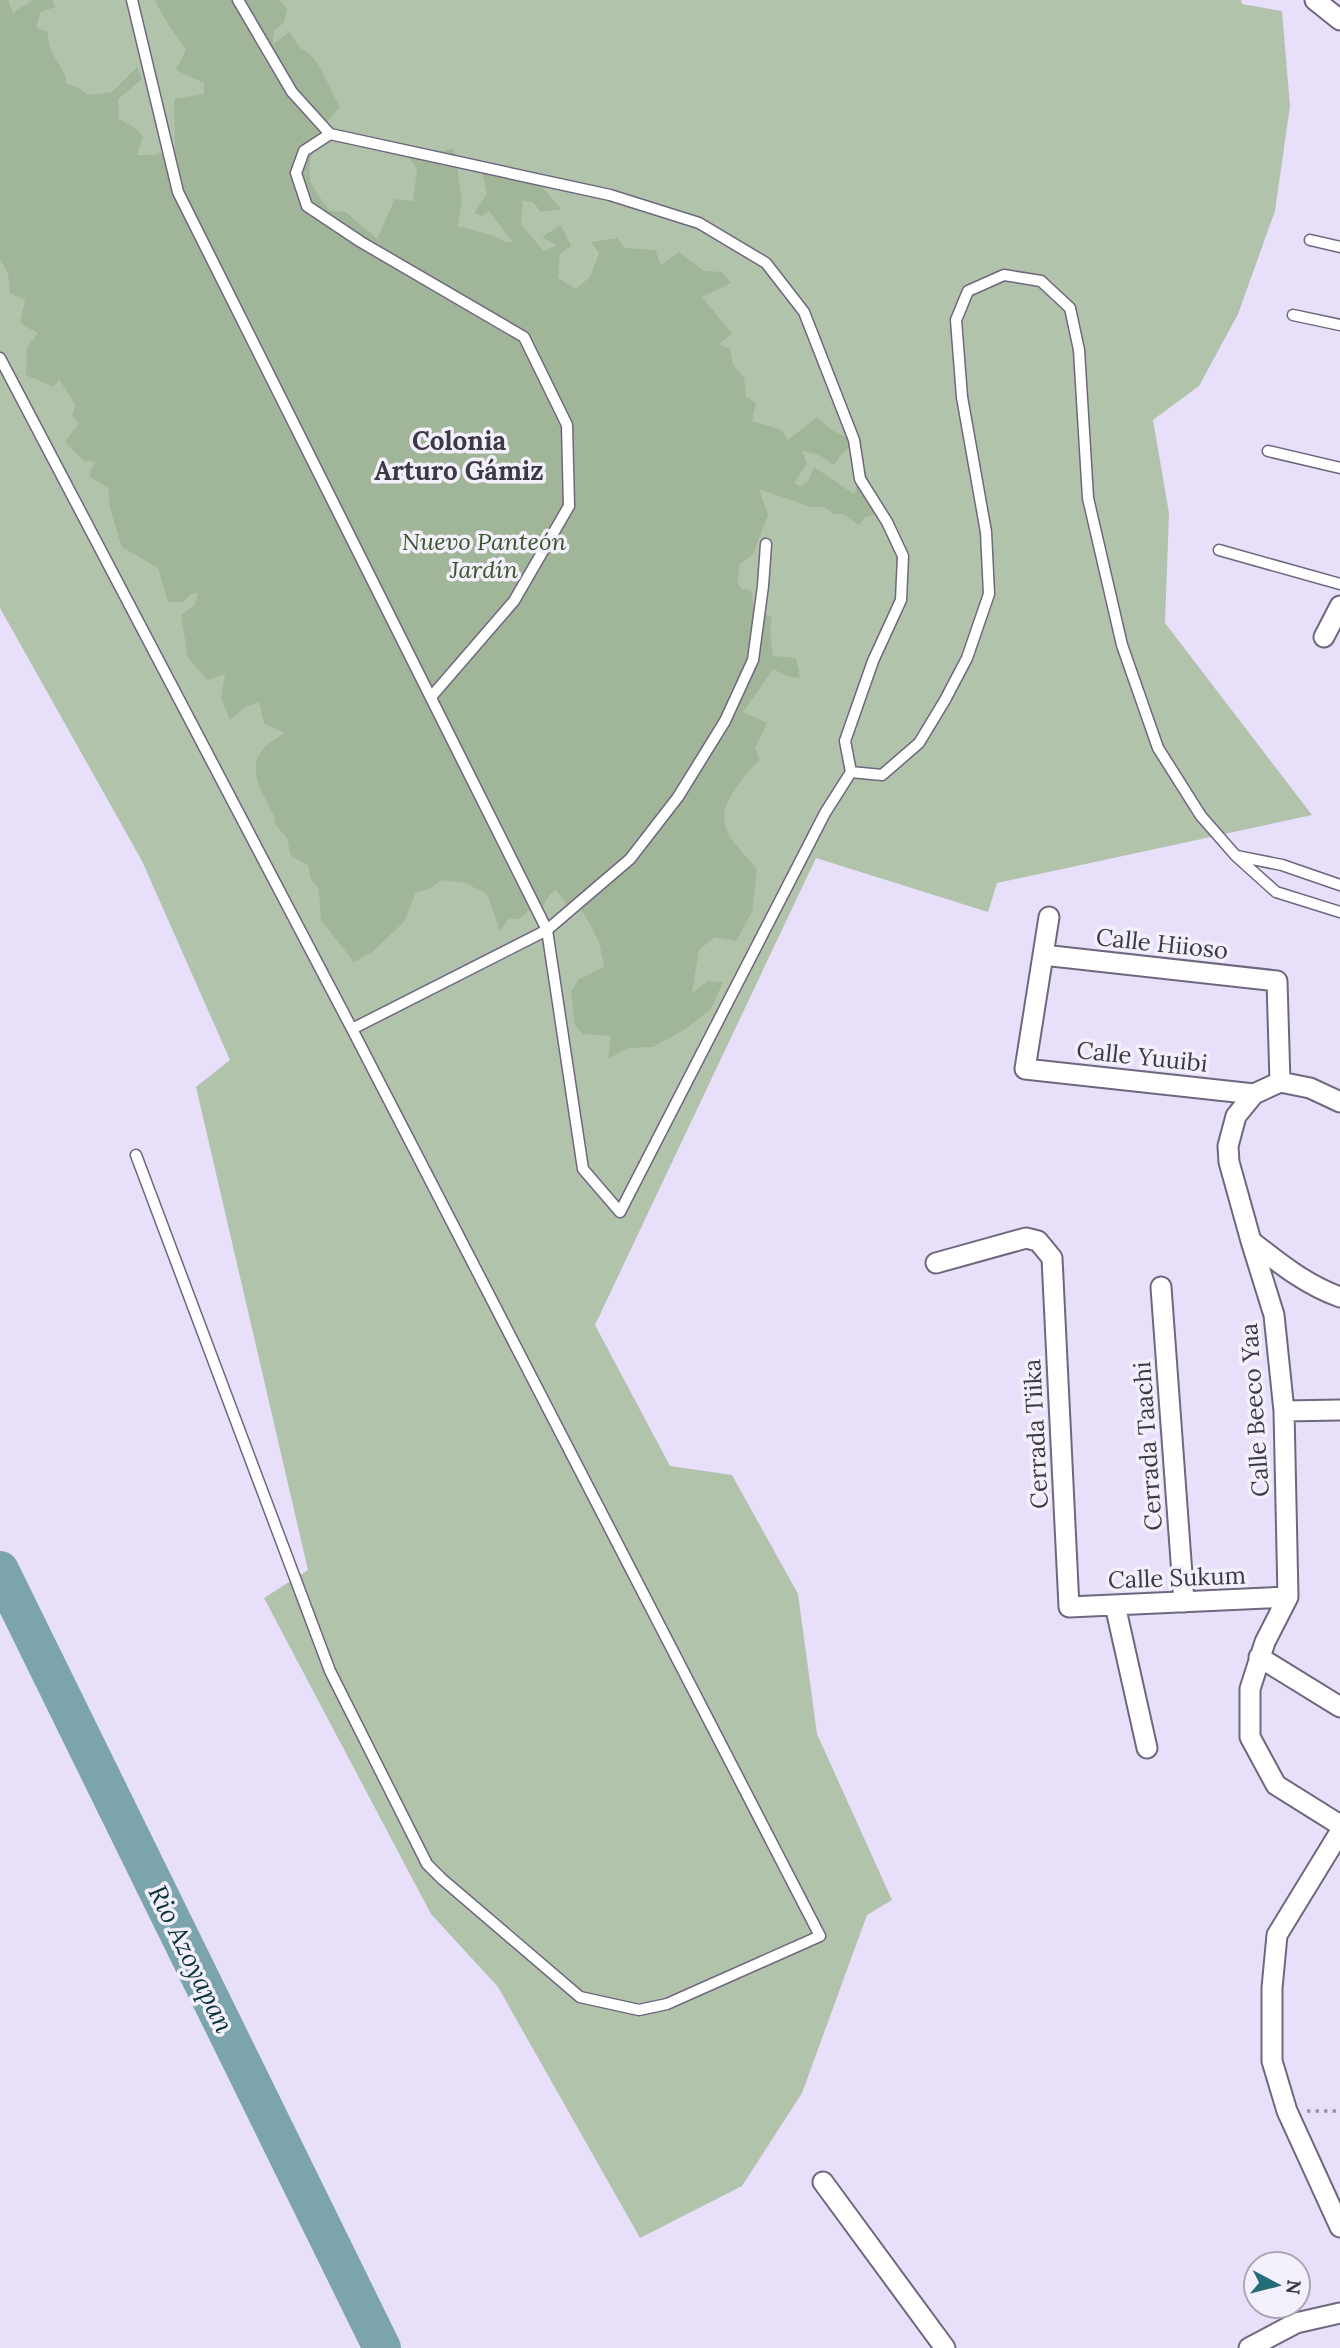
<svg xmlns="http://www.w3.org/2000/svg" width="1340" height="2348" viewBox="0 0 1340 2348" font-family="Lora,serif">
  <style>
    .green { fill: #b2c3ab }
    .forest { fill: #a1b598 }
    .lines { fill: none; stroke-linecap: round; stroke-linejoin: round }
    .river { stroke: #7ba4ad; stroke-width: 38 }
    .lane-casing { stroke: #6f677e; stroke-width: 13 }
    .street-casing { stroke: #6f677e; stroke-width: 23 }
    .path { stroke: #9892a6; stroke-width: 3.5; stroke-dasharray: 3.5 5; stroke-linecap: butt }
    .lane { stroke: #fff; stroke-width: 10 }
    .street { stroke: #fff; stroke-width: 19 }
    .labels { text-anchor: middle; stroke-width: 7; stroke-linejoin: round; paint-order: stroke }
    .park-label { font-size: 24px; font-style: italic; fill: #39562a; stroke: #f3f0fb }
    .street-label { font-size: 24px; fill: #3c3944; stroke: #f3f0fb }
    .neighbourhood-label { font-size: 26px; font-weight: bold; fill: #3c3944; stroke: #f3f0fb }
    .water-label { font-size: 26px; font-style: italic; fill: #08323a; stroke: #f3f0fb }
  </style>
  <rect width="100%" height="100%" fill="#e8dffb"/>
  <!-- green -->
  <path class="green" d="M 0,0 L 1241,0 L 1242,4 L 1282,11 L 1290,106 L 1275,211 L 1238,314 L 1199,386 L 1153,420 L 1169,513 L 1165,623 L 1312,815 L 997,883 L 988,912 L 816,858 L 595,1325 L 670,1466 L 732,1475 L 798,1594 L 817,1734 L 892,1900 L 867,1915 L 802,2093 L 742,2186 L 640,2238 L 498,1987 L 431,1914 L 264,1598 L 308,1570 L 196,1087 L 230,1060 L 142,861 L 0,608 Z"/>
  <!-- forest -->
  <path class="forest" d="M 0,0 L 8,0 L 13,13 L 33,0 L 52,0 L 55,7 L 40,12 L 36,28 L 47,31 L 50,49 L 66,77 L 65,83 L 79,88 L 87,95 L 112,92 L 137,67 L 142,79 L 118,99 L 119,119 L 137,129 L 143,137 L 137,155 L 156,155 L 175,147 L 174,99 L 204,94 L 204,83 L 176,70 L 186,50 C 176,34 162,18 155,0 L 280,0 L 287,9 L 284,23 L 274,30 L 273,44 L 289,32 L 300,48 L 310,54 L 320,67 L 340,108 C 322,122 306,155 310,178 C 311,188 324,202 330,211 L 346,212 L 377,239 L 395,199 L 413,201 L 417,169 L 408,156 L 454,149 L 462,199 L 458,226 L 495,236 L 505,242 L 512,242 L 489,211 L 482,216 L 474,213 L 487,194 L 483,176 L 484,166 L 539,173 L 544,189 L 561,209 L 541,212 L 533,202 L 523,201 L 521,225 L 544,251 L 556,245 L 542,237 L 561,225 L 571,246 L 560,254 L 558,278 L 576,289 L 590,277 L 599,253 L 591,242 L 617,238 L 625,248 L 655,250 L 661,265 L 679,252 L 704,271 L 722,272 L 731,283 L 702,297 L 732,334 L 719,344 L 730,349 L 733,365 L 744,377 L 746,397 L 756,403 L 752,421 L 781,430 L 788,440 L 817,417 L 833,431 L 856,441 L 840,456 L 834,465 L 818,454 L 802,451 L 807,464 L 794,483 L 800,486 L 808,481 L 814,467 L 854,494 L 863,469 L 867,474 L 879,513 L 866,517 L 858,525 L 843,514 L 834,514 L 824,507 L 811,507 L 759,489 L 768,515 L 753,554 L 740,564 L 737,583 L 742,589 L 751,590 L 754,610 L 772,617 L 770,629 L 773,656 L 796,658 L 800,678 L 789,677 L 773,669 L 743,712 L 767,723 L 755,748 L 760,760 C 749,769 743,778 735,789 C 710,826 733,841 757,869 L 752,912 L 736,941 L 715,937 L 699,950 L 692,993 L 708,981 L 723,982 L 711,1009 L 684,1030 L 653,1047 L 628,1048 L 608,1059 L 611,1036 L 583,1034 L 575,1025 L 571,992 L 579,979 L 604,967 C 601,942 593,927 579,907 L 568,906 L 556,890 L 550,894 L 543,906 L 529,910 L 519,919 L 509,918 L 500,931 L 487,894 L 465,883 L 441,880 L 430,889 L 416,892 L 404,922 L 372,952 L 354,962 L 321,920 L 319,889 L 311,880 L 308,865 L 291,856 L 287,838 L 274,823 L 275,817 C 264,795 243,767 266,746 C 272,741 279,737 284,733 L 264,723 L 259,702 L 245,707 L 230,720 L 221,699 L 225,674 L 207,680 L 188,658 L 181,615 L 195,605 L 198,593 L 191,594 L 183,602 L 168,602 L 158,568 L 122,547 L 110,508 L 108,488 L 90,477 L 90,471 L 96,462 L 84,461 L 65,442 L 79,423 L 72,416 L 75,404 L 59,379 L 54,387 L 26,375 L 27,348 L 38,333 L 20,323 L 25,300 L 10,293 L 8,273 L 0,259 Z"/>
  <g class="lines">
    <!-- river -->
    <path class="river" d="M 0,1570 L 382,2348"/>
    <!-- lane casing -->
    <g class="lane-casing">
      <path id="lane" d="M 132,0 L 178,192 L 547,930 L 583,1169 L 620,1212 L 825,813 L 851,772
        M 238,0 L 292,92 L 330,134 L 610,195 L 699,223 L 766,263 L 804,312 L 854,440 L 860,479 L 887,522 L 903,556 L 901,600 L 873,661 L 845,741 L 851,772 L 882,775 L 919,743 L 945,700 L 967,658 L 989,594 L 986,532 L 962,397 L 956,320 L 968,291 L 1004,275 L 1041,281 L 1070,308 L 1079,350 L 1088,498 L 1122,645 L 1158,748 L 1201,816 L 1236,856 L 1276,892 L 1340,912
        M 330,134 L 304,151 L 296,173 L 307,206 L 361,242 L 524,337 L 567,425 L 569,506 L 514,601 L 431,697
        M 1310,240 L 1340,247
        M 1293,315 L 1340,325
        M 0,358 L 352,1029 L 820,1936 L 667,2004 L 639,2010 L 580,1997 L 442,1879 L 427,1864 L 330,1671 L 136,1155
        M 1268,451 L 1340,468
        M 1219,550 L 1340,584
        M 1237,856 L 1282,865 L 1340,885
        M 352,1029 L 547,930 L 630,859 L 678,797 L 725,721 L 753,660 L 763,586 L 766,544"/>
    </g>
    <!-- street casing -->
    <g class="street-casing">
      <path id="street" d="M 1315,0 L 1340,20
        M 1324,637 L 1340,606
        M 1049,917 L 1025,1069 L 1254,1094
        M 1043,955 L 1277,981 L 1280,1082
        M 1280,1082 L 1254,1094 L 1236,1116 L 1228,1146 L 1229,1162 L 1251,1241 L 1274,1315 L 1284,1411 L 1288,1597 L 1265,1642 L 1250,1689 L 1250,1737 L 1276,1785 L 1340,1825
        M 1280,1082 L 1310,1088 L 1340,1102
        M 1251,1241 C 1279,1263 1306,1285 1340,1297
        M 936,1263 L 1026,1238 L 1038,1241 L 1052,1258 L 1069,1607 L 1288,1597
        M 1161,1287 L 1184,1602
        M 1284,1411 L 1340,1410
        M 1115,1605 L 1147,1748
        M 1259,1657 L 1340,1707
        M 1340,1832 L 1277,1935 L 1272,1988 L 1272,2061 L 1287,2111 L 1340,2227
        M 823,2182 L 945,2348
        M 1249,2348 L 1296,2323 L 1340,2313"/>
    </g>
    <!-- path -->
    <path class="path" d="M 1307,2111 L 1340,2111"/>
    <!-- lane -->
    <use href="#lane" class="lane"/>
    <!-- street -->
    <use href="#street" class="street"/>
  </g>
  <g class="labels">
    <!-- park labels -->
    <g class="park-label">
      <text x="484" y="550">Nuevo Panteón<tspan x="484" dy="28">Jardín</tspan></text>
    </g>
    <!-- street labels -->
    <g class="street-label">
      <text transform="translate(1162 944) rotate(6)" y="8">Calle Hiioso</text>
      <text transform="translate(1142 1057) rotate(6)" y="8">Calle Yuuibi</text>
      <text transform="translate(1255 1410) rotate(-94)" y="8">Calle Beeco Yaa</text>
      <text transform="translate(1036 1434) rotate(-93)" y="8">Cerrada Tiika</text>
      <text transform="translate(1148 1446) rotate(-94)" y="8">Cerrada Taachi</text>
      <text transform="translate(1177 1578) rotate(-2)" y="8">Calle Sukum</text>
    </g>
    <!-- neighbourhood labels -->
    <g class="neighbourhood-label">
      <text x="459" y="450">Colonia<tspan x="459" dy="30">Arturo Gámiz</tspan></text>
    </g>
    <!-- water labels -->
    <g class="water-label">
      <text transform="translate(191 1959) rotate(64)" y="9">Rio Azoyapan</text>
    </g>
  </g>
  <!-- north arrow -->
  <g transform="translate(1277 2285) rotate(97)"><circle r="33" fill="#f3f0fb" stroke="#aaa7b2" stroke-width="2"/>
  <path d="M0-5L12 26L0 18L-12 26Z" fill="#256c79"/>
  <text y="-10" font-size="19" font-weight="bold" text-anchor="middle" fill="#3c3944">N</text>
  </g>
</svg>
